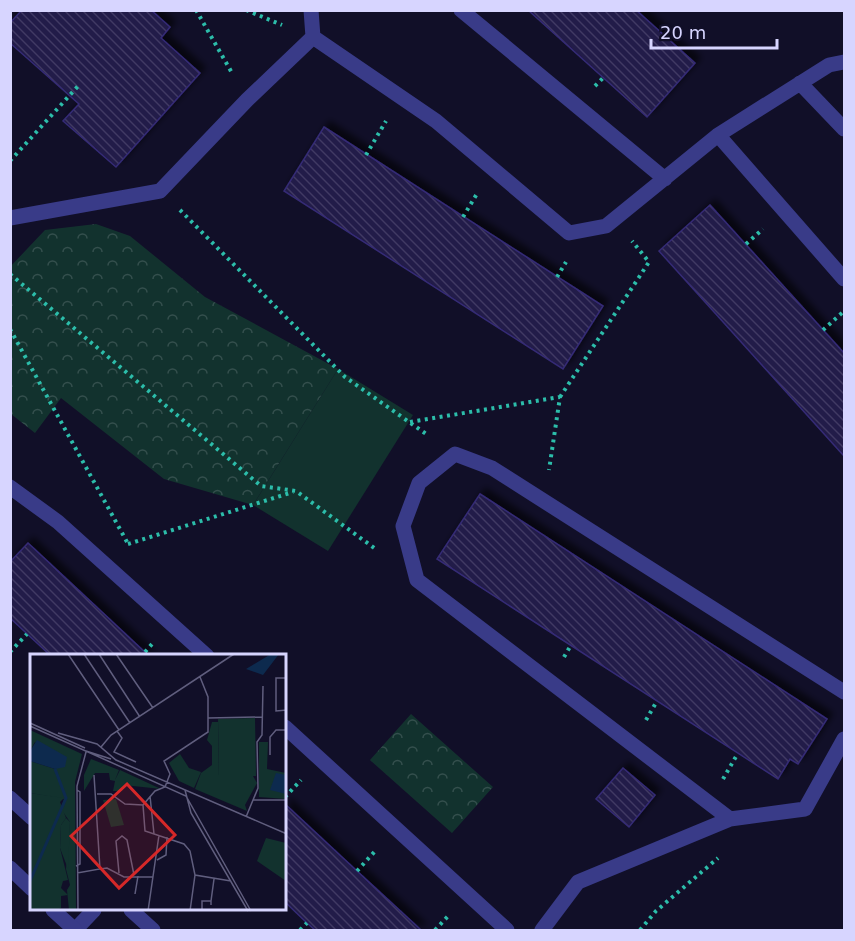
<svg xmlns="http://www.w3.org/2000/svg" width="855" height="941" viewBox="0 0 855 941" font-family="'DejaVu Sans',sans-serif">
  <style>
    .forest { fill: url(#forest-crowns) }
    .garden { fill: #12322e }
    .building { fill: url(#building-back-hatch); stroke: #352c76; stroke-width: 1.5; filter: url(#shadow) }
    .lines { fill: none; stroke-linecap: round; stroke-linejoin: round }
    .path { stroke: #2cbdaa; stroke-width: 4; stroke-dasharray: 3 4.5; stroke-linecap: butt }
    .service { stroke: #393b88; stroke-width: 15 }
    .minor { stroke: #393b88; stroke-width: 15 }
    .inset-river { fill: none; stroke: #0d2a4e; stroke-width: 3 }
    .inset-road { fill: none; stroke: #605e7e; stroke-width: 1.5 }
    .view { fill: #d62828; fill-opacity: 0.15; stroke: #d62828; stroke-width: 3 }
    .inset-edge { fill: none; stroke: #d7d5ff; stroke-width: 3 }
  </style>
  <defs>
    <pattern id="forest-crowns" width="20" height="18" patternUnits="userSpaceOnUse" patternTransform="scale(1.5)"><rect width="20" height="18" fill="#12322e"/><path d="M2 6a3 3 0 1 1 6 0M12 15a3 3 0 1 1 6 0" fill="none" stroke="#344f4d"/></pattern>
    <pattern id="building-back-hatch" width="6" height="6" patternUnits="userSpaceOnUse" patternTransform="scale(1.5)"><rect width="6" height="6" fill="#211a49"/><path d="M-1 5l2 2M0 0l6 6M5-1l2 2" fill="none" stroke="#403a64"/></pattern>
    <filter id="shadow"><feDropShadow dx="5.5" dy="-5.5" stdDeviation="3" flood-color="#0009"/></filter>
  </defs>
  <rect width="100%" height="100%" fill="#110f28"/>
  <!-- forest -->
  <path class="forest" d="M 96,224 L 130,236 L 205,297 L 338,369 L 253,505 L 164,479 L 61,398 L 35,433 L 11,414 L 10,267 L 45,230 Z
    M 411,714 L 493,787 L 452,833 L 370,760 Z"/>
  <!-- garden -->
  <path class="garden" d="M 338,369 L 413,415 L 328,551 L 253,505 Z"/>
  <!-- building -->
  <path class="building" d="M 22,10 L 151,10 L 170,27 L 161,38 L 200,73 L 116,167 L 63,121 L 79,104 L 10,43 L 10,23 Z
    M 528,10 L 636,10 L 695,63 L 647,117 Z
    M 324,127 L 603,306 L 563,369 L 284,191 Z
    M 710,205 L 844,353 L 844,456 L 659,251 Z
    M 480,494 L 827,719 L 798,764 L 790,759 L 778,779 L 437,559 Z
    M 28,543 L 72,584 L 149,656 L 51,656 L 10,618 L 10,562 Z
    M 623,768 L 655,795 L 629,827 L 596,799 Z
    M 285,804 L 357,871 L 421,930 L 315,930 L 307,923 L 285,902 Z"/>
  <g class="lines">
    <!-- path -->
    <path class="path" d="M 196,10 L 232,73
      M 246,10 L 282,25
      M 595,86 L 603,78
      M 366,155 L 386,121
      M 10,161 L 79,85
      M 180,210 L 345,377 L 429,436
      M 463,217 L 478,192
      M 746,244 L 763,229
      M 10,274 L 261,486 L 296,491 L 377,550
      M 557,277 L 566,262
      M 10,329 L 127,542
      M 823,330 L 844,311
      M 560,397 L 649,262 L 632,241
      M 410,422 L 560,397 L 549,470
      M 128,544 L 293,492
      M 10,652 L 27,634
      M 145,652 L 152,644
      M 564,657 L 571,645
      M 646,720 L 657,701
      M 723,779 L 738,753
      M 285,797 L 301,780
      M 357,871 L 377,849
      M 300,930 L 307,923
      M 435,930 L 449,915
      M 640,930 L 656,911 L 718,858"/>
    <!-- service -->
    <path class="service" d="M 10,798 L 32,818
      M 131,910 L 153,930
      M 75,930 L 94,910"/>
    <!-- minor -->
    <path class="minor" d="M 461,10 L 665,179
      M 313,37 L 436,121 L 569,233 L 606,226 L 718,135 L 829,65 L 844,62
      M 800,83 L 844,129
      M 718,135 L 844,279
      M 10,218 L 160,191 L 247,100 L 313,37 L 311,10
      M 10,487 L 58,522 L 207,656
      M 285,727 L 507,930
      M 730,819 L 417,580 L 403,526 L 419,483 L 455,454 L 492,468 L 844,692
      M 10,868 L 32,889
      M 53,910 L 75,930
      M 542,930 L 578,882 L 730,819 L 805,809 L 844,739"/>
  </g>
  <!-- overview -->
  <g transform="translate(30 654)">
    <rect width="256" height="256" fill="#110f28"/>
    <path d="M 182,68 L 188,68 L 189,122 L 223,122 L 227,129 L 215,151 L 217,157 L 165,135 L 171,119 L 182,111 L 182,92 L 177,86 ZM 0,76 L 52,100 L 45,128 L 46,256 L 39,256 L 37,236 L 40,231 L 36,215 L 40,168 L 31,155 L 34,145 L 0,139 L 0,107 L 25,115 L 5,88 L 0,97 ZM 229,88 L 238,88 L 237,115 L 256,119 L 256,145 L 229,143 ZM 150,100 L 159,114 L 171,118 L 164,134 L 149,127 L 139,109 ZM 61,105 L 89,116 L 85,126 L 90,116 L 131,135 L 94,131 L 92,137 L 83,137 L 85,127 L 80,126 L 79,119 L 65,119 L 54,137 L 54,121 Z" fill="#12322e"/>
    <path d="M 86,145 L 94,171 L 81,173 L 73,146 ZM 36,164 L 40,168 L 38,215 L 30,194 L 31,171 Z" fill="#12322e"/>
    <path d="M 0,139 L 34,144 L 30,148 L 36,164 L 31,171 L 30,194 L 38,226 L 33,227 L 31,234 L 38,241 L 31,242 L 31,254 L 27,256 L 0,256 Z" fill="#12322e"/>
    <path d="M 225,64 L 226,122 L 189,122 L 188,65 ZM 236,184 L 256,189 L 256,227 L 227,207 Z" fill="#12322e"/>
    <path d="M 241,0 L 249,0 L 233,21 L 216,15 ZM 7,86 L 37,103 L 35,113 L 25,115 L 0,107 L 0,97 ZM 246,119 L 256,121 L 256,140 L 240,136 Z" fill="#0d2a4e"/>
    <path class="inset-river" d="M 0,227 L 36,144 L 25,115"/>
    <path class="inset-road" d="M 38,0 L 89,76M 54,0 L 100,69M 69,0 L 110,63M 86,0 L 123,54M 257,24 L 246,24 L 246,57 L 257,56M 178,64 L 232,63M 0,69 L 55,94M 0,72 L 156,142 L 221,257M 87,77 L 92,84 L 84,98 L 106,108M 28,79 L 67,90 L 86,106 L 257,180M 71,93 L 81,81 L 204,0M 56,97 L 81,105M 240,101 L 240,83 L 246,76 L 257,76M 155,136 L 161,159 L 218,257M 67,140 L 81,140 L 95,150 L 113,151 L 125,137 L 135,133 L 140,120 L 134,107 L 178,78 L 178,43 L 170,23M 120,142 L 124,180M 223,146 L 257,146M 113,151 L 115,177 L 154,190 L 160,197 L 165,221 L 201,227M 216,163 L 228,134 L 227,88 L 232,81 L 233,32M 127,206 L 136,201 L 137,183M 46,212 L 50,210 L 50,138 L 47,136M 70,215 L 77,214 L 94,223 L 123,223M 47,219 L 70,215 L 64,121M 89,219 L 86,187 L 92,182 L 97,186 L 104,221M 105,240 L 108,222M 181,247 L 184,225M 48,257 L 47,132 L 56,98M 118,257 L 129,181M 160,257 L 165,221M 172,257 L 172,247 L 181,247 L 181,251"/>
    <path class="view" d="M 97,130 L 145,181 L 89,234 L 41,182 Z"/>
    <rect width="256" height="256" class="inset-edge"/>
  </g>
  <!-- border -->
  <rect width="855" height="941" fill="none" stroke="#d7d5ff" stroke-width="24"/>
  <!-- scale -->
  <path d="M651 39v9h126v-9" fill="none" stroke="#d7d5ff" stroke-width="3"/>
  <text x="660" y="39" font-size="18" fill="#d7d5ff" stroke="#110f28" stroke-width="4.5" paint-order="stroke">20 m</text>
</svg>
